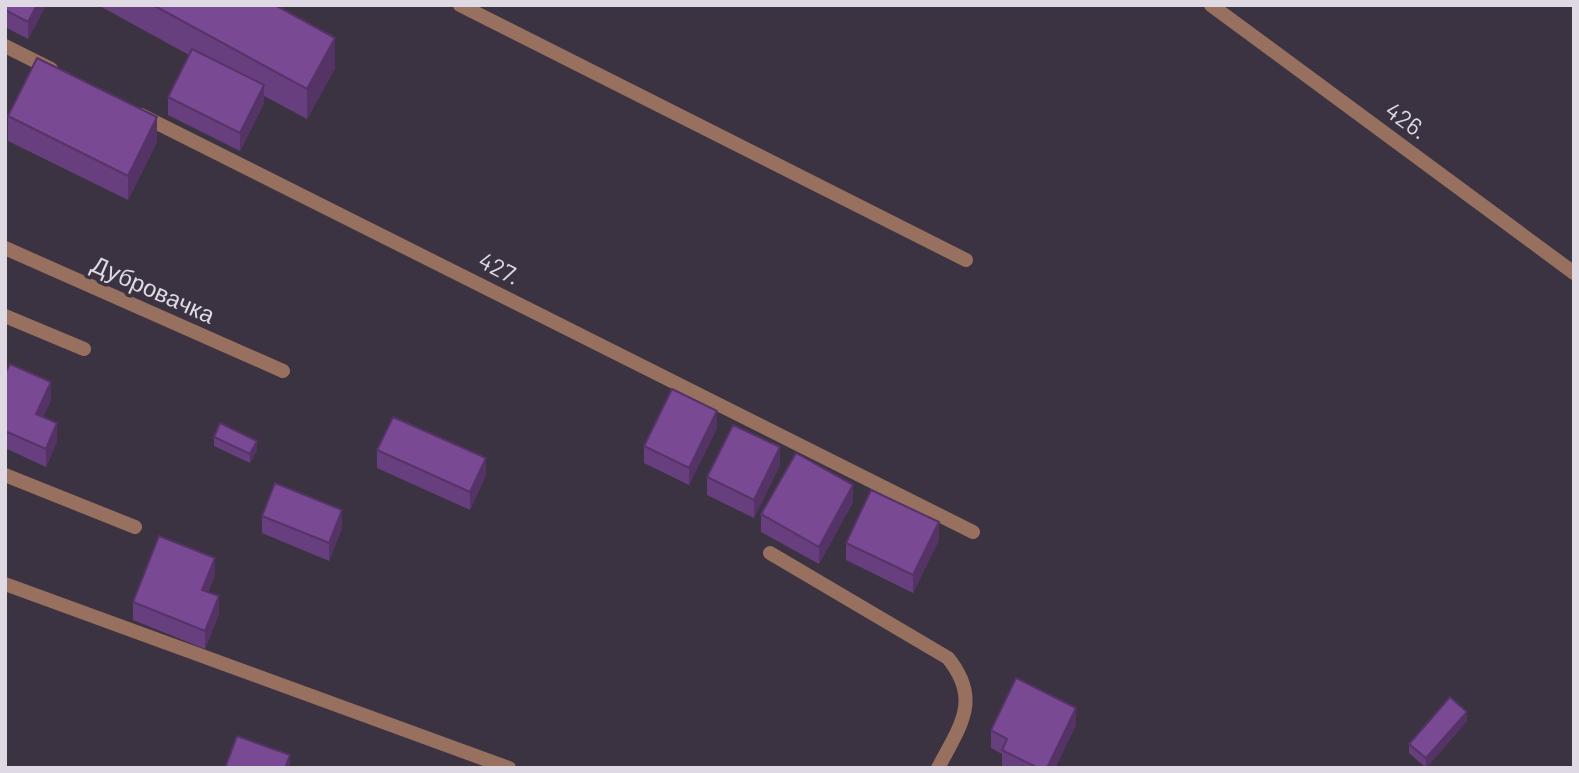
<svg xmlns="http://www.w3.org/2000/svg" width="1579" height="773" viewBox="0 0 1579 773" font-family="Barlow,sans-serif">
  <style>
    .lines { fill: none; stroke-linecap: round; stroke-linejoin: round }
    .service { stroke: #98705f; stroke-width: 14 }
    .minor { stroke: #98705f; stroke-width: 14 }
    .wall { fill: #683f7e }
    .shaded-wall { fill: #553367 }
    .building { fill: #794993; stroke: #553367; stroke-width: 2 }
    .labels { text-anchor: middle; stroke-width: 7; stroke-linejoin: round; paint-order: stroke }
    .street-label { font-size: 24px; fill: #ded9e2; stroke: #3b3341 }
  </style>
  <rect width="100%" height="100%" fill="#3b3341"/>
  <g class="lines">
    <!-- service -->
    <path class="service" d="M 5,584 L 509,768"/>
    <!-- minor -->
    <path class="minor" d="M 460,5 L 966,260
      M 1211,5 L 1574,273
      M 5,46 L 51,69
      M 141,115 L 973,532
      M 5,248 L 283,371
      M 5,316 L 84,349
      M 5,475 L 135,527
      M 770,553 L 948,658 C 982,700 960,726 938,768"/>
  </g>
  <!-- wall -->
  <path class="wall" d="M 5,5 L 46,5 L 28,39 L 5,27 Z
    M 98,5 L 275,5 L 335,68 L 307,119 L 264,96 L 264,103 L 240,151 L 168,115 L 168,97 L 189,55 Z
    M 8,116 L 157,142 L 128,200 L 8,141 Z
    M 5,374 L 51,400 L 43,417 L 57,441 L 46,467 L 5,448 Z
    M 717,428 L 689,485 L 644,463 L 644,446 Z
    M 214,437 L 257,450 L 250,463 L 214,446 Z
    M 377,450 L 486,475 L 470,510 L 377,468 Z
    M 780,465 L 754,518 L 707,495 L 707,477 Z
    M 853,502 L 819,564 L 761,532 L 761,514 Z
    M 262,516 L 342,528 L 329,561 L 262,533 Z
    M 939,540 L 913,593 L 846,560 L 846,543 Z
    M 215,575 L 208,592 L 219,614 L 205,649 L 133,620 L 133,602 Z
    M 1467,721 L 1426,768 L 1409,753 L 1409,744 Z
    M 1076,725 L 1055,768 L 1002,768 L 1002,754 L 991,748 L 991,730 Z"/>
  <!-- shaded-wall -->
  <path class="shaded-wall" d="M 37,5 L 46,5 L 28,39 L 28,22 Z
    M 335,38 L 335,68 L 307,119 L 307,89 Z
    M 264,85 L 264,103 L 240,151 L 240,133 Z
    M 157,117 L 157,142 L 128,200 L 128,176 Z
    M 51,382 L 51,400 L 36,432 L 36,414 Z
    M 717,411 L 717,428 L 689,485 L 689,468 Z
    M 57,423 L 57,441 L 46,467 L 46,449 Z
    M 257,441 L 257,450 L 250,463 L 250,454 Z
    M 780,447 L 780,465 L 754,518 L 754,500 Z
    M 486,458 L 486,475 L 470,510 L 470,492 Z
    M 853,485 L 853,502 L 819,564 L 819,547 Z
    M 342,510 L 342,528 L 329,561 L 329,543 Z
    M 939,522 L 939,540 L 913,593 L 913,575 Z
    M 215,558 L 215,575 L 202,607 L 202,590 Z
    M 219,596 L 219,614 L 205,649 L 205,631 Z
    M 1076,708 L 1076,725 L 1055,768 L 1047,768 Z
    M 1467,712 L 1467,721 L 1426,768 L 1426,758 Z
    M 290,755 L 290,768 L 285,768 Z"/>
  <!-- building -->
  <path class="building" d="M 5,5 L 37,5 L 28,22 L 5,10 Z
    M 153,5 L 275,5 L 335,38 L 307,89 Z
    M 192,49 L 264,85 L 240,133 L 168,97 Z
    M 37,58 L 157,117 L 128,176 L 8,116 Z
    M 10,364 L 51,382 L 36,414 L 57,423 L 46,449 L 5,431 L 5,374 Z
    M 672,389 L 717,411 L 689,468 L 644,446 Z
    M 393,417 L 486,458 L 470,492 L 377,450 Z
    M 220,423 L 257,441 L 250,454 L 214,437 Z
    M 733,425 L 780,447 L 754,500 L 707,477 Z
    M 796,453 L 853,485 L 819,547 L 761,514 Z
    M 275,483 L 342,510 L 329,543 L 262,516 Z
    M 871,490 L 939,522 L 913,575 L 846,543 Z
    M 159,536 L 215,558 L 202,590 L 219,596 L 205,631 L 133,602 Z
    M 1016,678 L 1076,708 L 1047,768 L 1038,768 L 1002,750 L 1007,739 L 991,730 Z
    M 1450,697 L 1467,712 L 1426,758 L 1409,744 Z
    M 237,736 L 290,755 L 285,768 L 225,768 Z"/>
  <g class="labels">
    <!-- street labels -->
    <g class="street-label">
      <text transform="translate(1406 121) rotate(36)" y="8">426.</text>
      <text transform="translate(499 269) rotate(27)" y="8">427.</text>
      <text transform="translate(153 290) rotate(24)" y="8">Дубровачка</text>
    </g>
  </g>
  <!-- border -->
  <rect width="1579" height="773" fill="none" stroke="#ded9e2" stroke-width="14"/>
</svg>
